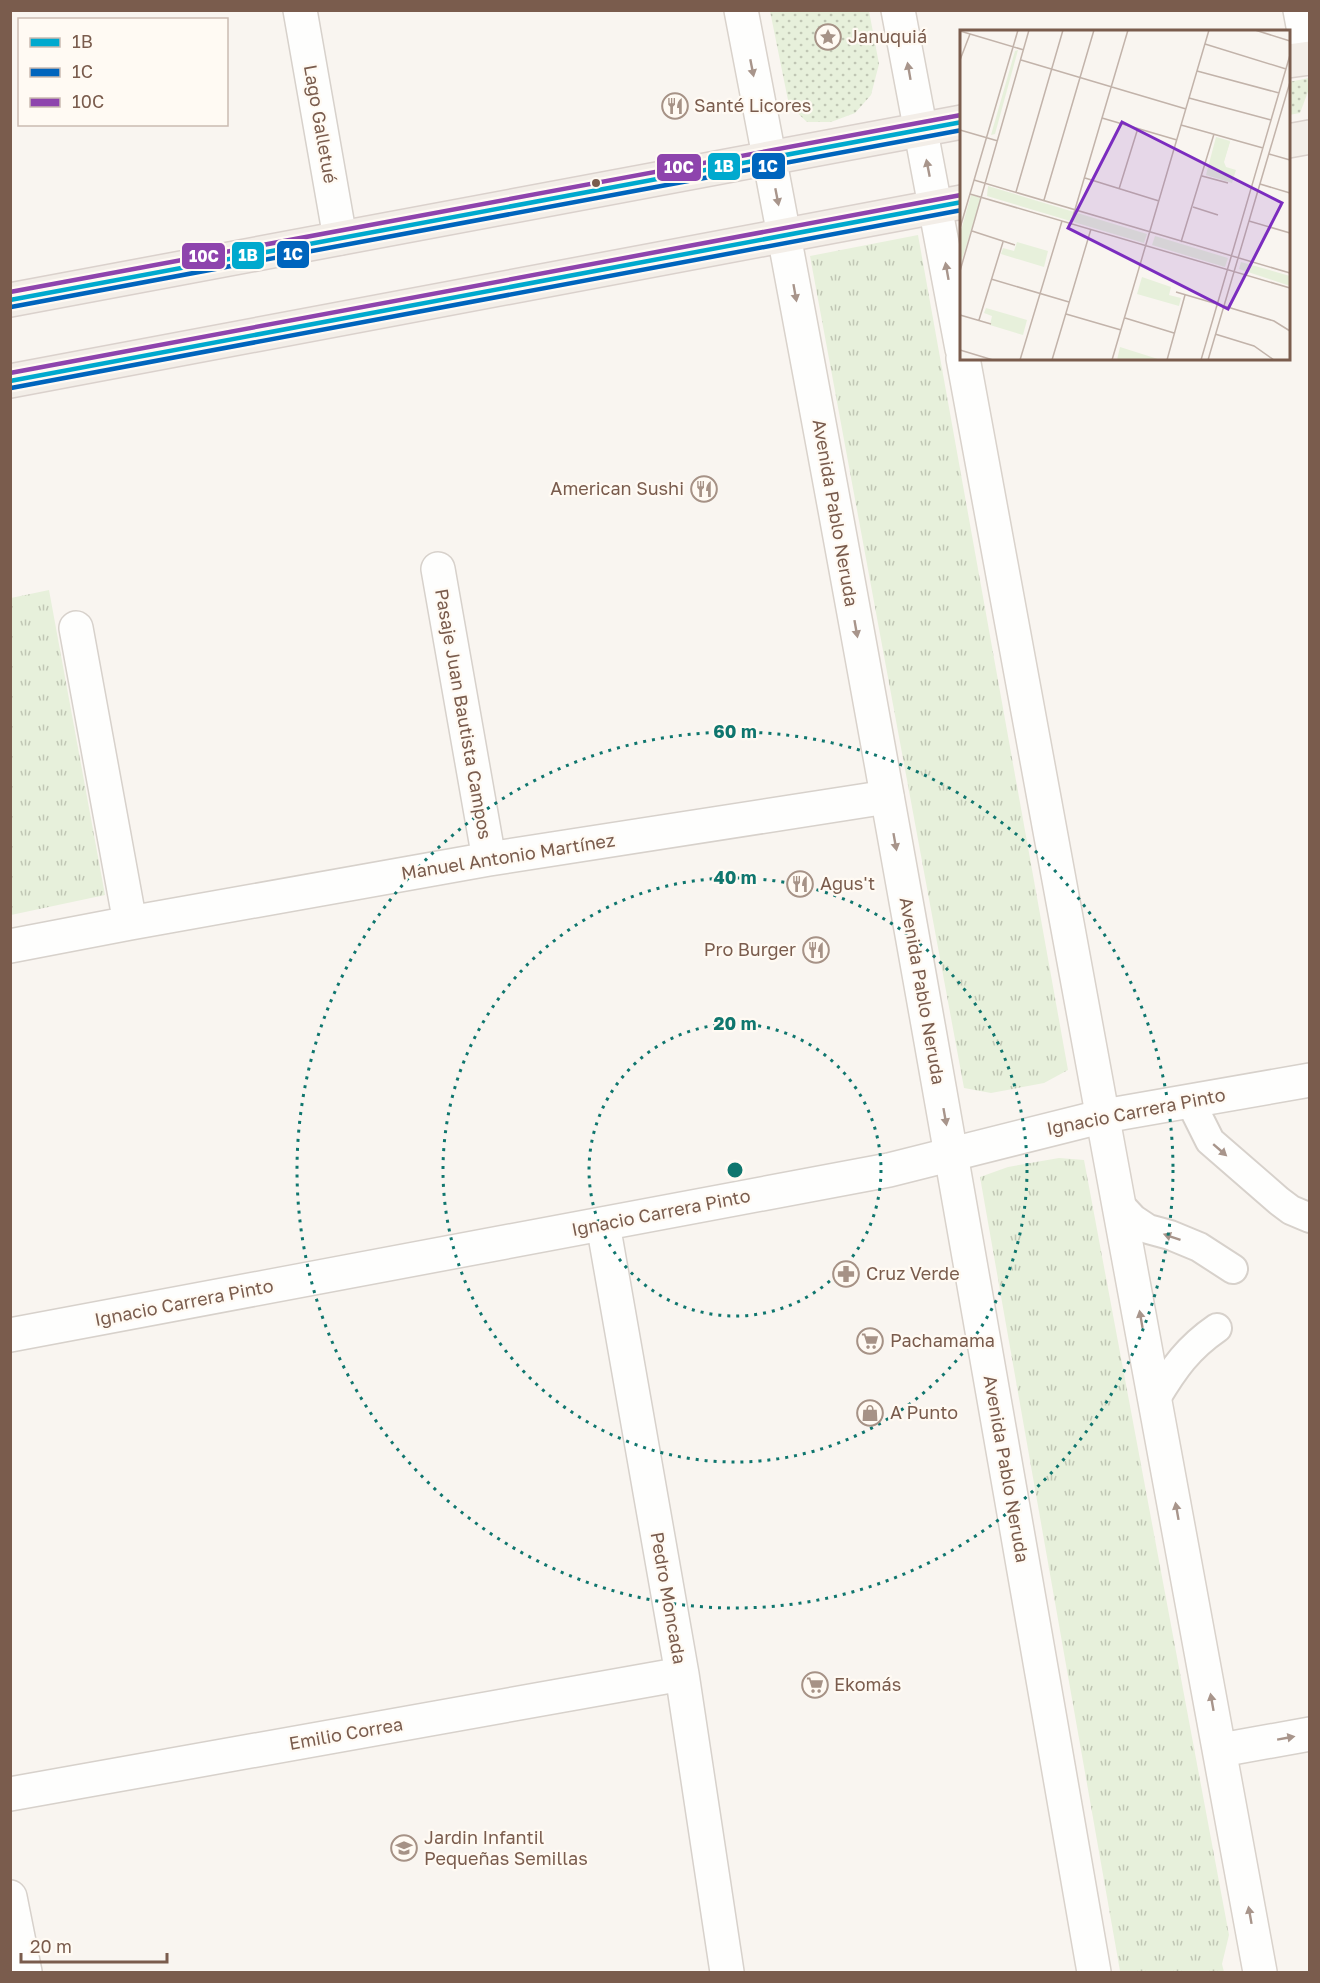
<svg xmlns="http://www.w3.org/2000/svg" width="1320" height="1983" viewBox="0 0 1320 1983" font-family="'Golos Text',sans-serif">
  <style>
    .grass { fill: url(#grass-dots) }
    .park { fill: url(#park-tufts) }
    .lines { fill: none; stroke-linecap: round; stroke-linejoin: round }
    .service-casing { stroke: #d7d1cb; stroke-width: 32 }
    .minor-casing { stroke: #d7d1cb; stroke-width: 36 }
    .secondary-casing { stroke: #d9d2cb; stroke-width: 36 }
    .primary-casing { stroke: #dad1cc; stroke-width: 36 }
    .service { stroke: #fefefd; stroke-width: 28 }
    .minor { stroke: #fefefd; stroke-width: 33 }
    .secondary { stroke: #fefefd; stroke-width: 33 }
    .primary { stroke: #f3eee8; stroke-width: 33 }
    .bus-1-casing { stroke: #fffaf3; stroke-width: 9 }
    .bus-2-casing { stroke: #fffaf3; stroke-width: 9 }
    .bus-3-casing { stroke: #fffaf3; stroke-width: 9 }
    .bus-1 { stroke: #00a9ce; stroke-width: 4.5 }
    .bus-2 { stroke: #0065bd; stroke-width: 4.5 }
    .bus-3 { stroke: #8e44ad; stroke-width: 4.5 }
    .oneway { fill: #a8958b }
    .ring { fill: none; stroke: #0f766e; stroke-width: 3; stroke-dasharray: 3 6 }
    .bus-dot { fill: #7a5c4d; stroke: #fffaf3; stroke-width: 2 }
    .labels { text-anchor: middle; stroke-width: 4.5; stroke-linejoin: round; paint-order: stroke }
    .poi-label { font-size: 18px; fill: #7a5c4d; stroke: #fffaf3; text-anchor: start }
    .street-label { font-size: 18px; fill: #7a5c4d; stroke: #fffaf3 }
    .inset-road { fill: none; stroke: #c2b3aa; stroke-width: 1.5 }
    .view { fill: #7b2cbf; fill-opacity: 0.15; stroke: #7b2cbf; stroke-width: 3 }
    .inset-edge { fill: none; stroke: #7a5c4d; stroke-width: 3 }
    .centre { fill: #0f766e; stroke: #fffaf3; stroke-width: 3 }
    .ring-label { font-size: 18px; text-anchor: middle; font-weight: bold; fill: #0f766e; stroke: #fffaf3; stroke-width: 4.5; stroke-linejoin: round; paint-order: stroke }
    .line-badge { stroke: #fffaf3; stroke-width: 2 }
    .badge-label { font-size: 16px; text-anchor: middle; font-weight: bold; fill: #fff }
  </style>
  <defs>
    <pattern id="grass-dots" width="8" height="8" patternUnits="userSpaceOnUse" patternTransform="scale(1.5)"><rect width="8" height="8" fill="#e7f0db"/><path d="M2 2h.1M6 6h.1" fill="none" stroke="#c0c6b4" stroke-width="1.8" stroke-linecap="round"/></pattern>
    <pattern id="park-tufts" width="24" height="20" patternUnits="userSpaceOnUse" patternTransform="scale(1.5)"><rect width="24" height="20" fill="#e7f0db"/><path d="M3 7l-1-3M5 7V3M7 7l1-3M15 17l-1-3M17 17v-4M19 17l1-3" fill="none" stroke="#c0c6b4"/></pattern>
  </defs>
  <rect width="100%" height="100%" fill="#f9f5f0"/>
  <!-- grass -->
  <path class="grass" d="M 770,11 L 869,11 L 879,64 L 871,95 L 855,113 L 831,122 L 807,122 L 789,105 Z
    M 1309,78 L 1309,89 L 1300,113 L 1289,115 L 1289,82 Z"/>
  <!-- park -->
  <path class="park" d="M 918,235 L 1068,1070 L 1044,1083 L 991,1093 L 964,1088 L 810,256 Z
    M 49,590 L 105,895 L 11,915 L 11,598 Z
    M 1059,1158 L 1084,1160 L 1229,1935 L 1222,1964 L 1224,1972 L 1121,1972 L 1120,1971 L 980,1177 L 1008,1167 Z"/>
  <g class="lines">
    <!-- service casing -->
    <g class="service-casing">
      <path id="service" d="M 1190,1101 L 1210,1141 L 1279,1201 L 1291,1210 L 1310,1218
        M 1120,1205 L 1133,1219 L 1148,1229 L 1170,1235 L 1199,1247 L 1233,1269
        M 1156,1398 C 1174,1368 1188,1348 1217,1328"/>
    </g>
    <!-- minor casing -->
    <g class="minor-casing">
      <path id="minor" d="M 300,10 L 340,238
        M 1300,10 L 1309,58
        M 438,569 L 489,859
        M 76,628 L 130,923
        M 10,946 L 130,923 L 489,859 L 887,797
        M 603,1224 L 682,1674 L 727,1972
        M 10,1335 L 889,1170 L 1104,1116 L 1310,1080
        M 1221,1750 L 1310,1734
        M 10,1794 L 682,1674
        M 10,1897 L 25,1972"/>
    </g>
    <!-- secondary casing -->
    <g class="secondary-casing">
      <path id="secondary" d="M 741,10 C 867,663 980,1318 1094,1972
        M 898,10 L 962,349
        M 963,358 L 1260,1972"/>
    </g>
    <!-- primary casing -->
    <g class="primary-casing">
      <path id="primary" d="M 1288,61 L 1310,58
        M 1288,141 L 1310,137
        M 10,300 L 962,122
        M 10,381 L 962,202"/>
    </g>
    <!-- service -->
    <use href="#service" class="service"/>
    <!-- minor -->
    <use href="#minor" class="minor"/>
    <!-- secondary -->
    <use href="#secondary" class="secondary"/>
    <!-- primary -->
    <use href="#primary" class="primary"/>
    <!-- bus-1 casing -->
    <g class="bus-1-casing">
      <path id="bus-1" d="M 10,300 L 962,122
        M 10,381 L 962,202"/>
    </g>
    <!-- bus-2 casing -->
    <g class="bus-2-casing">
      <path id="bus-2" d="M 11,307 L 962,130
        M 11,388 L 962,210"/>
    </g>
    <!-- bus-3 casing -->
    <g class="bus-3-casing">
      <path id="bus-3" d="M 10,292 L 961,115
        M 10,373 L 961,195"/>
    </g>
    <!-- bus-1 -->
    <use href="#bus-1" class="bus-1"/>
    <!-- bus-2 -->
    <use href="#bus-2" class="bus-2"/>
    <!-- bus-3 -->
    <use href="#bus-3" class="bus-3"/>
  </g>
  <!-- one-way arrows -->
  <defs><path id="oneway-solid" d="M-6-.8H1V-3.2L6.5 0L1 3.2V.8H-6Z" transform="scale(1.5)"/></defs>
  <g class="oneway">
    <use href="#oneway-solid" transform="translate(752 68) rotate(79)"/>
    <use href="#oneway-solid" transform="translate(909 71) rotate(-100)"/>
    <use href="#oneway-solid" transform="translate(928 168) rotate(-101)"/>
    <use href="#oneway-solid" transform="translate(777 197) rotate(79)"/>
    <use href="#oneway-solid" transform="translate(947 271) rotate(-100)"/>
    <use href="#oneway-solid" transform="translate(795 293) rotate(80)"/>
    <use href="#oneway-solid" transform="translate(856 629) rotate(80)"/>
    <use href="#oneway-solid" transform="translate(895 842) rotate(80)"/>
    <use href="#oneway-solid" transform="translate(945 1117) rotate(80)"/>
    <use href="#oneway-solid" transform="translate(1220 1150) rotate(41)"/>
    <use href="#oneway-solid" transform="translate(1172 1237) rotate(-161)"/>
    <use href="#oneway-solid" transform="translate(1141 1319) rotate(-100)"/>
    <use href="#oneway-solid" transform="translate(1177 1511) rotate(-100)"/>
    <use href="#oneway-solid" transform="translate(1212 1702) rotate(-100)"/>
    <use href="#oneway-solid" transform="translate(1286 1738) rotate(-10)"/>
    <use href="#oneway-solid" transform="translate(1250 1915) rotate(-100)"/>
  </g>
  <!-- distance rings -->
  <g class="ring">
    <circle cx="735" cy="1170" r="146"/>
    <circle cx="735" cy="1170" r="292"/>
    <circle cx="735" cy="1170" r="438"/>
  </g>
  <!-- icons -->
  <defs>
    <g id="sight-ring" transform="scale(1.35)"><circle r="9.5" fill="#fffaf3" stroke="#a69286" stroke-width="1.5"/><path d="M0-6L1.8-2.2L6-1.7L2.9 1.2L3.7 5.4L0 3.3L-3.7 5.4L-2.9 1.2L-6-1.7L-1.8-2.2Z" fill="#a69286"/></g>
    <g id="restaurant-ring" transform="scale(1.35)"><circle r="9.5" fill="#fffaf3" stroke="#a69286" stroke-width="1.5"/><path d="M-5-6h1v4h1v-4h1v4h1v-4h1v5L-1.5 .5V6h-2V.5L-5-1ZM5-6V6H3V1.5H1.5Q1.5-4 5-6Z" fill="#a69286"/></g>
    <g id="pharmacy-ring" transform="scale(1.35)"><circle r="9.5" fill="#fffaf3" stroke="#a69286" stroke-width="1.5"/><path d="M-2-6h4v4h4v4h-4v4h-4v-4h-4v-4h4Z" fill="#a69286"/></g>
    <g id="supermarket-ring" transform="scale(1.35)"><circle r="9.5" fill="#fffaf3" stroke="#a69286" stroke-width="1.5"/><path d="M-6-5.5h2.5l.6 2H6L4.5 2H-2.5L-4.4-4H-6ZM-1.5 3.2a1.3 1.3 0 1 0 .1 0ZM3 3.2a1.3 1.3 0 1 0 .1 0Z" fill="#a69286"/></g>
    <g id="shop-ring" transform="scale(1.35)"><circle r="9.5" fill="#fffaf3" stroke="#a69286" stroke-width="1.5"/><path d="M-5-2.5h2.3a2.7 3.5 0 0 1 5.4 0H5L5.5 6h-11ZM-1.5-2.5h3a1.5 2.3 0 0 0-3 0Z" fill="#a69286"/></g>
    <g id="school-ring" transform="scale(1.35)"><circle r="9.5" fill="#fffaf3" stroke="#a69286" stroke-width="1.5"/><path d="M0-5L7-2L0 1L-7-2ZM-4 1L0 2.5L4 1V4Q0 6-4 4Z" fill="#a69286"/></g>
  </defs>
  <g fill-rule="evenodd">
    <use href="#sight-ring" x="828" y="37"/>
    <use href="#restaurant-ring" x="675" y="106"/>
    <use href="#restaurant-ring" x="704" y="489"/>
    <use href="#restaurant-ring" x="800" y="884"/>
    <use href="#restaurant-ring" x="816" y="950"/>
    <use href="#pharmacy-ring" x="846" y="1274"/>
    <use href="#supermarket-ring" x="870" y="1341"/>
    <use href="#shop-ring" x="870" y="1413"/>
    <use href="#supermarket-ring" x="815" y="1685"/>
    <use href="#school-ring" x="404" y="1848"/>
  </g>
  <!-- markers -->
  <circle class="bus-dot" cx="596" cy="183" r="5"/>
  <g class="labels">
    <!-- poi labels -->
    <g class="poi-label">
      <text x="848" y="43">Januquiá</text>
      <text x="694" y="112">Santé Licores</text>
      <text x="684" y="495" text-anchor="end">American Sushi</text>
      <text x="820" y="890">Agus't</text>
      <text x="796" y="956" text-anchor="end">Pro Burger</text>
      <text x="866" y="1280">Cruz Verde</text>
      <text x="890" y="1347">Pachamama</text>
      <text x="890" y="1419">A Punto</text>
      <text x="834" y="1691">Ekomás</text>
      <text x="424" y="1844">Jardin Infantil<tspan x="424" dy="21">Pequeñas Semillas</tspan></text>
    </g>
    <!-- street labels -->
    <g class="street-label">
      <text transform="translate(320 124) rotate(80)" y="6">Lago Galletué</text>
      <text transform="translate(835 513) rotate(80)" y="6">Avenida Pablo Neruda</text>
      <text transform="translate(463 714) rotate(80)" y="6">Pasaje Juan Bautista Campos</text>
      <text transform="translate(508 857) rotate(-9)" y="6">Manuel Antonio Martínez</text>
      <text transform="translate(922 991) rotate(80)" y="6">Avenida Pablo Neruda</text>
      <text transform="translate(1136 1112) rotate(-11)" y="6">Ignacio Carrera Pinto</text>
      <text transform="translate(661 1213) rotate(-11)" y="6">Ignacio Carrera Pinto</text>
      <text transform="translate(184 1303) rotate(-11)" y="6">Ignacio Carrera Pinto</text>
      <text transform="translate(1006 1469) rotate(80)" y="6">Avenida Pablo Neruda</text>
      <text transform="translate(668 1598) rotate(80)" y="6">Pedro Moncada</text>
      <text transform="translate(346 1734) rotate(-10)" y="6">Emilio Correa</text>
    </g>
  </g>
  <!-- overview -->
  <g transform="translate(960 30)">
    <rect width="330" height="330" fill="#f9f5f0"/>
    <path d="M 58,20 L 35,104 L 31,105 L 55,21 ZM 11,165 L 21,168 L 0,236 L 0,204 ZM 281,232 L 330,246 L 330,256 L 279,239 ZM 182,247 L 211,257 L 209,265 L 221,268 L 219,276 L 177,264 ZM 26,278 L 67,290 L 63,305 L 30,295 L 32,286 L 24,283 ZM 160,317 L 201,330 L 157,330 Z" fill="#e7f0db"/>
    <path d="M 256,107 L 270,111 L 264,132 L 266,137 L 276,140 L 272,153 L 246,145 ZM 28,156 L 187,204 L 184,213 L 27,166 ZM 195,206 L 268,228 L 265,237 L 192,215 ZM 57,212 L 88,221 L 84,237 L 41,224 L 43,218 L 54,221 Z" fill="#e7f0db"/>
    <path d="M 260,109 L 270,112 L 264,131 L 254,128 Z" fill="#e7f0db"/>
    <path class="inset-road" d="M 295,0 L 330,11M 0,1 L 64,20M 245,14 L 326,39M 0,30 L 10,4M 61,30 L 226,79M 237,41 L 319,63M 229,68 L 311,90M 142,88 L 217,110M 221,95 L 303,118M 0,100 L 38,111M 309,124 L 330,130M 242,146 L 268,153M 125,148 L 199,171M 14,150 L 330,243M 300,154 L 330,163M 159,159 L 178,98M 56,162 L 103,0M 10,164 L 330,258M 84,170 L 134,0M 233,177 L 258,185M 289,191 L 330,203M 111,193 L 168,0M 0,198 L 58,0M 12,201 L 55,215M 221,212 L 254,104M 0,241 L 69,0M 31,249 L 109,272M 216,262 L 257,274M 264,276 L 314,291 L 330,301M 106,284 L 161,300M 0,285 L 31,294M 165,288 L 214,303M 19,290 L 43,212M 255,304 L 294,316 L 314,330M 0,320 L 33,330M 60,330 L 102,191M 92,330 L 131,199M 152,330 L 249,0M 207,330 L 225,265M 241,330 L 330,25M 248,330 L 330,52"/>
    <path class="view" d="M 162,92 L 322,173 L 268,279 L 108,198 Z"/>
    <rect width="330" height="330" class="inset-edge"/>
  </g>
  <circle cx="735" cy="1170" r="9" class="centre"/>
  <g class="ring-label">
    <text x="735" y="738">60 m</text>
    <text x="735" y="884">40 m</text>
    <text x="735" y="1030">20 m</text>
  </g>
  <g class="line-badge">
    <rect x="751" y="152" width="35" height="28" rx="6" fill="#0065bd"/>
    <rect x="707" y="152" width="34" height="29" rx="6" fill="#00a9ce"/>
    <rect x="656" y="153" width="46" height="29" rx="6" fill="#8e44ad"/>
    <rect x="276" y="240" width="34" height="29" rx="6" fill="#0065bd"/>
    <rect x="231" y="241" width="34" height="29" rx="6" fill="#00a9ce"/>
    <rect x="181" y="242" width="45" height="28" rx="6" fill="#8e44ad"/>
  </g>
  <g class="badge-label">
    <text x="768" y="172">1C</text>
    <text x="724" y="172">1B</text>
    <text x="679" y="173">10C</text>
    <text x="293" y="260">1C</text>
    <text x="248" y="261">1B</text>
    <text x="204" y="262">10C</text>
  </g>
  <!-- border -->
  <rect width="1320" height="1983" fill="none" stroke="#7a5c4d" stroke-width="24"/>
  <!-- legend -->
  <rect x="18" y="18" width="210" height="108" fill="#fffaf3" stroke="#cabbb1" stroke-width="1.5"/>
  <rect x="30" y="38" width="30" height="9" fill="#00a9ce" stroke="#cabbb1" stroke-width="1.5"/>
  <text x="72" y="48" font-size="18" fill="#7a5c4d">1B</text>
  <rect x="30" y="68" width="30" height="9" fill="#0065bd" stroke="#cabbb1" stroke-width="1.5"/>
  <text x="72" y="78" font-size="18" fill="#7a5c4d">1C</text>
  <rect x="30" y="98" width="30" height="9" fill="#8e44ad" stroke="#cabbb1" stroke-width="1.5"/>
  <text x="72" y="108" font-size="18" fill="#7a5c4d">10C</text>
  <!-- scale -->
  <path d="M21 1953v9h146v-9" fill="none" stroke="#7a5c4d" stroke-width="3"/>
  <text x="30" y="1953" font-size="18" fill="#7a5c4d" stroke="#fffaf3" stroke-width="4.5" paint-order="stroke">20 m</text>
</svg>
